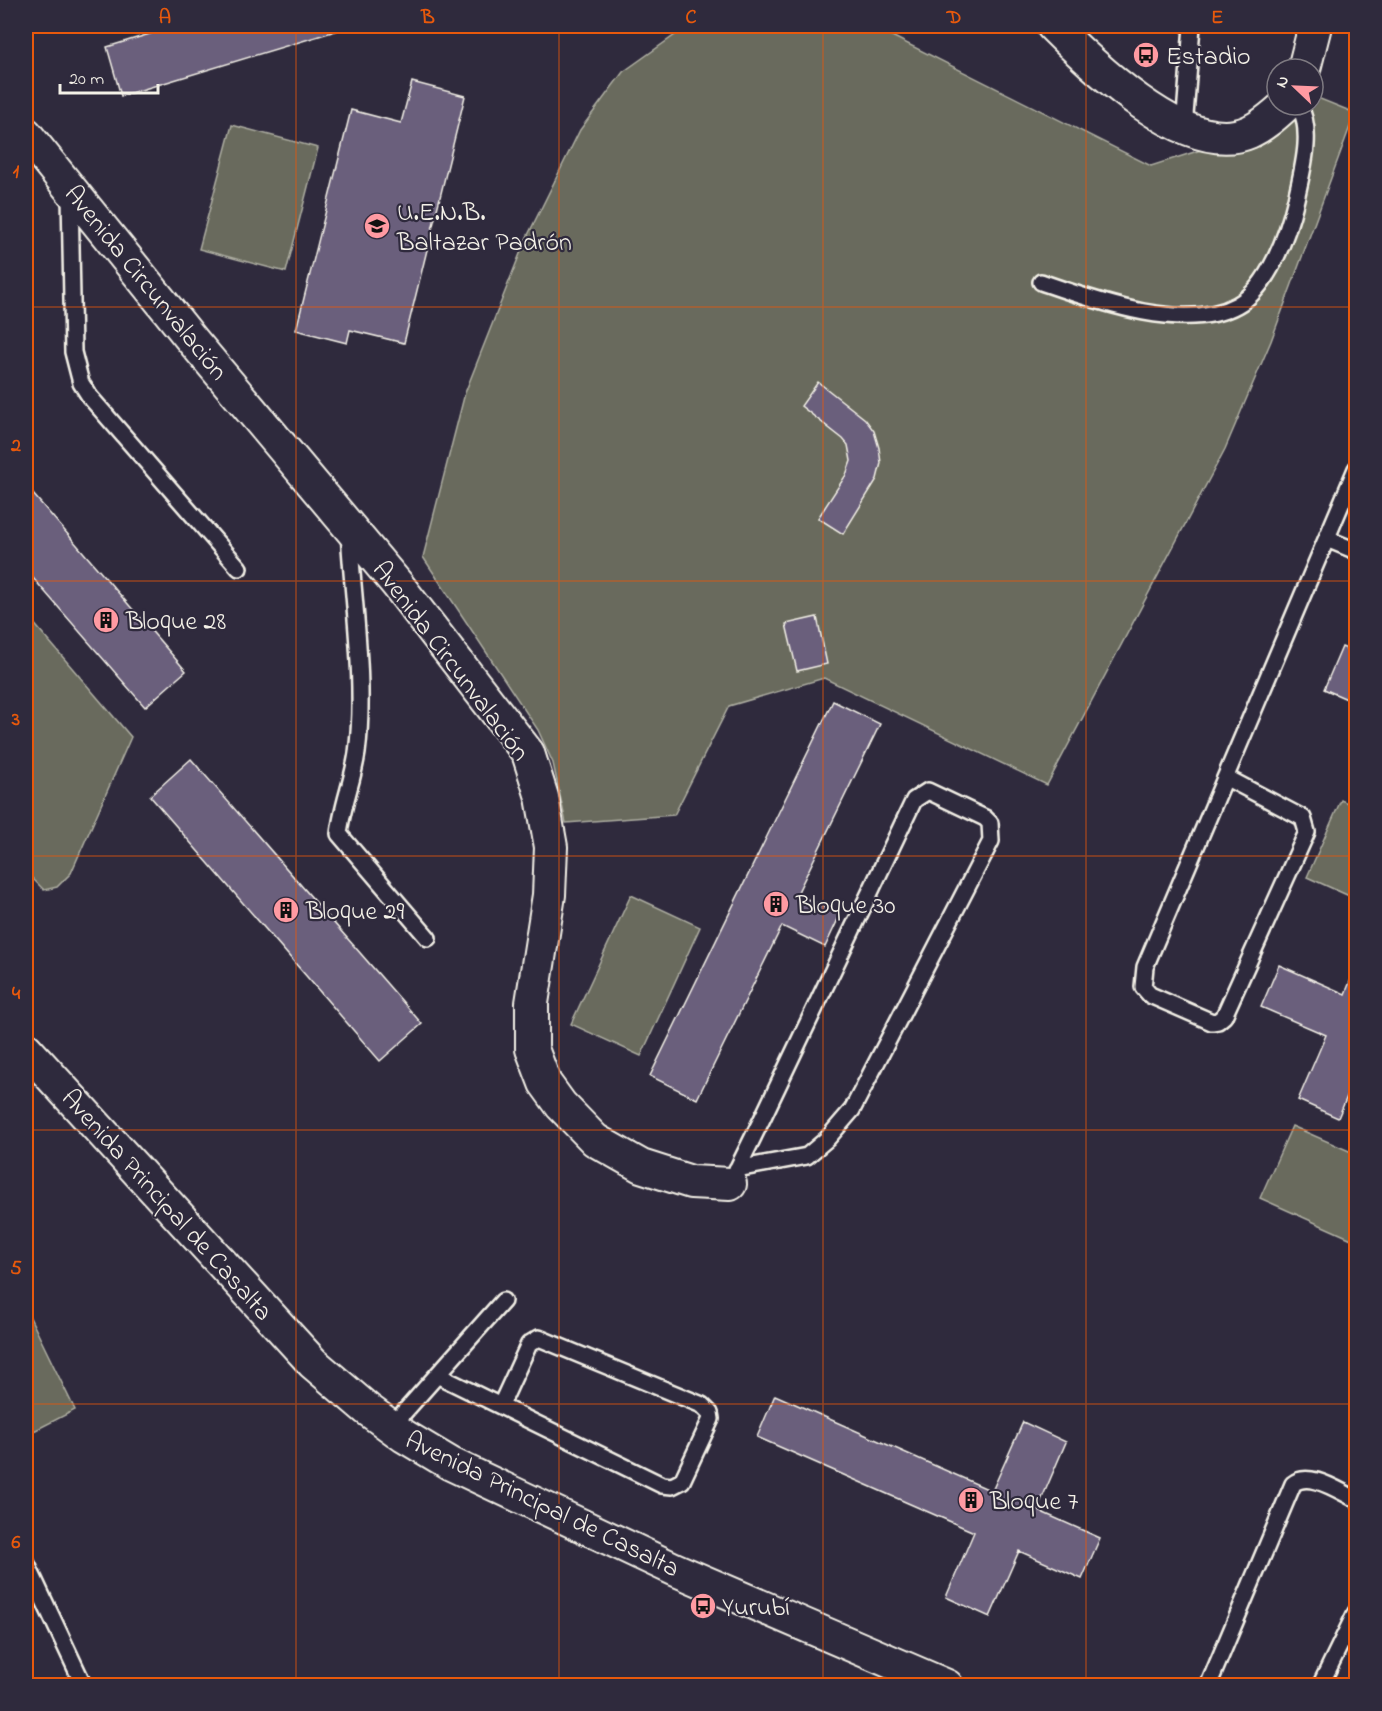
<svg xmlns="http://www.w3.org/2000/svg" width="1382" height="1711" viewBox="0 0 1382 1711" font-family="'Indie Flower',sans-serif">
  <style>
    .green { fill: #696b5d; stroke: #aeaea2; stroke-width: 1.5 }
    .building { fill: #6a5f7c; stroke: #f4f1e8; stroke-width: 1.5 }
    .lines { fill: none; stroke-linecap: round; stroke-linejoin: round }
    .service-casing { stroke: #f4f1e8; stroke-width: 20 }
    .minor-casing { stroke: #f4f1e8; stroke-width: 36 }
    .service { stroke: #2f2a3d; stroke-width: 15 }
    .minor { stroke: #2f2a3d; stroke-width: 32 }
    .grid { fill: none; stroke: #e8590c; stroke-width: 1.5; stroke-opacity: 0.55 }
    .labels { text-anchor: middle; stroke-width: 4.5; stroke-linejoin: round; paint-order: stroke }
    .poi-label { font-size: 26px; fill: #f4f1e8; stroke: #2f2a3d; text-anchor: start }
    .street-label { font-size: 26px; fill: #f4f1e8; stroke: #2f2a3d }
    .neatline { fill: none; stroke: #e8590c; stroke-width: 2 }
    .grid-label { font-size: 20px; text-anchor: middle; font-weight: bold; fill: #e8590c }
  </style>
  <rect width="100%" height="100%" fill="#2f2a3d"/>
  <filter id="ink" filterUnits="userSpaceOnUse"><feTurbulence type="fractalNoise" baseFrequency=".0167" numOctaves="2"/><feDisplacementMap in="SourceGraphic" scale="12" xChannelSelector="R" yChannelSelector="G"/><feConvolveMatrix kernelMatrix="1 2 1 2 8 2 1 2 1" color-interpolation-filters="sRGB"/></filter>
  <g filter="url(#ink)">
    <!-- green -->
    <path class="green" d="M 700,26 L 850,26 L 892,36 L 1151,166 L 1210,147 L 1286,105 L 1313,105 L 1313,96 L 1355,113 L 1271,341 L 1225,449 L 1047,785 L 824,678 L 729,706 L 674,815 L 566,823 L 553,763 L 538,730 L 423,557 L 465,393 L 525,241 L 580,130 L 623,72 L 678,33 Z
      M 232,125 L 318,148 L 286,272 L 199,249 Z
      M 26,614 L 131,737 L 71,873 L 57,887 L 44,890 L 26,872 Z
      M 1341,800 L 1356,807 L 1356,899 L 1307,877 Z
      M 631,895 L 700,927 L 641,1056 L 571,1024 Z
      M 1292,1126 L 1356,1154 L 1356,1241 L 1260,1198 Z
      M 26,1309 L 75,1410 L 26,1435 Z"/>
    <!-- building -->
    <path class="building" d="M 176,26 L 352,26 L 121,96 L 107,47 Z
      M 412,82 L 465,96 L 404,343 L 350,330 L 347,343 L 296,330 L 351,110 L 401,123 Z
      M 818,382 L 865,419 L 874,431 L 879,448 L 881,463 L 877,479 L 843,534 L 818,518 L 846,475 L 851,461 L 848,445 L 843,439 L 801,406 Z
      M 26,486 L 186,671 L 145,707 L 26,570 Z
      M 817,617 L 827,664 L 797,671 L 786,624 Z
      M 1342,647 L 1356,653 L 1356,703 L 1324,689 Z
      M 833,701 L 880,724 L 797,894 L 840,915 L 825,947 L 782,926 L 697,1099 L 650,1076 Z
      M 191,759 L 422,1024 L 380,1061 L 150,796 Z
      M 1279,965 L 1345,994 L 1356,967 L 1356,1075 L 1338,1118 L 1298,1100 L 1326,1035 L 1261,1007 Z
      M 775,1395 L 992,1491 L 1023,1422 L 1066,1442 L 1037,1510 L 1100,1538 L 1082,1579 L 1019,1551 L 990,1617 L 946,1597 L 974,1532 L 757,1437 Z"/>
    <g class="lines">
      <!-- service casing -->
      <g class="service-casing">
        <path id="service" d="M 1184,128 L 1192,26
          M 70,194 L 73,352 L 81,383 L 90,397 L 239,568
          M 1041,282 C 1093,300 1185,334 1237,305 C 1269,288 1288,233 1296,199 C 1302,171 1314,132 1299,105
          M 349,532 C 353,602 366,684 357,753 C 353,781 342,806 339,834 L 428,938
          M 1327,539 L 1356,551
          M 1227,778 L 1303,818 L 1307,832 L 1224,1016 L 1218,1021 L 1212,1022 L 1150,995 L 1143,987 L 1145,967 L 1356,469
          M 730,1184 L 763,1117 L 914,800 L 928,791 L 985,818 L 990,823 L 991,841 L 852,1110 L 827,1139 L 807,1156 L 737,1169
          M 437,1375 L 662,1485 L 672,1486 L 682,1481 L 711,1419 L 710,1413 L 702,1405 L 539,1338 L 529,1344 L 501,1405
          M 391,1427 L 503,1301
          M 26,1562 L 84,1686
          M 1208,1686 L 1293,1484 C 1309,1470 1340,1492 1356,1499
          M 1320,1686 L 1356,1612"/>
      </g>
      <!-- minor casing -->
      <g class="minor-casing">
        <path id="minor" d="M 1053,26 C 1092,65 1188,159 1249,132 C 1263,126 1275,115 1286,105
          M 1304,69 L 1315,26
          M 26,134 L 193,341 L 397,584 L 528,753 L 542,797 L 551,847 L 549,895 L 532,1003 L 532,1049 L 545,1083 L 561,1105 L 595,1140 L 641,1166 L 691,1182 L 730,1184
          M 26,1049 L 313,1363 L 367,1409 L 404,1436 L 451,1464 L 674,1569 L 947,1686"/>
      </g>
      <!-- service -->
      <use href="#service" class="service"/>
      <!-- minor -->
      <use href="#minor" class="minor"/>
    </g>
  </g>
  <!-- grid -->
  <path class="grid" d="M 296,26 L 296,1686M 559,26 L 559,1686M 823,26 L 823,1686M 1086,26 L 1086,1686M 26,307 L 1356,307M 26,581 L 1356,581M 26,856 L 1356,856M 26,1130 L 1356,1130M 26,1404 L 1356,1404"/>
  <!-- icons -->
  <defs>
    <g id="bus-disc" transform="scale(1.35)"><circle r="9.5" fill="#ff9aa2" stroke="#2f2a3d"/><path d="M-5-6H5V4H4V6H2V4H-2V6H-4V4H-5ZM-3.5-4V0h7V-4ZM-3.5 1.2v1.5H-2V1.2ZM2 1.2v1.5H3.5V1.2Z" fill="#111"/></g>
    <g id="school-disc" transform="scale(1.35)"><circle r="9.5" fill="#ff9aa2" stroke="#2f2a3d"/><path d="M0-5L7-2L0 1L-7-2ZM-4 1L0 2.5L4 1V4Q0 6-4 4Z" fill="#111"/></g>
    <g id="building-disc" transform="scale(1.35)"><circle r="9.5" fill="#ff9aa2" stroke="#2f2a3d"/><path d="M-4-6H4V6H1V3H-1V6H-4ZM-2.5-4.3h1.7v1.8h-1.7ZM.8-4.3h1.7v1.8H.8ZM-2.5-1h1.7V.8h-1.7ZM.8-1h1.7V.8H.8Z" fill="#111"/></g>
  </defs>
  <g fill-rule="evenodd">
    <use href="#bus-disc" x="1146" y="55"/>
    <use href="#school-disc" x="377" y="226"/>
    <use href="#building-disc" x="106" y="620"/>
    <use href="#building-disc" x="776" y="904"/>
    <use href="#building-disc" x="286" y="910"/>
    <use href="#building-disc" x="971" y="1500"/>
    <use href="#bus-disc" x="703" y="1606"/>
  </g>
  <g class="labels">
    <!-- poi labels -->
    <g class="poi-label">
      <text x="1166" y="64">Estadio</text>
      <text x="397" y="220">U.E.N.B.<tspan x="397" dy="30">Baltazar Padrón</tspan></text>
      <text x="126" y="629">Bloque 28</text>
      <text x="796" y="913">Bloque 30</text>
      <text x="306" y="919">Bloque 29</text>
      <text x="990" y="1509">Bloque 7</text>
      <text x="722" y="1615">Yurubí</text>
    </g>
    <!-- street labels -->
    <g class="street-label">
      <text transform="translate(147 282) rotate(51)" y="9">Avenida Circunvalación</text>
      <text transform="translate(452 660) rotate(53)" y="9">Avenida Circunvalación</text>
      <text transform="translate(168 1204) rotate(48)" y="9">Avenida Principal de Casalta</text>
      <text transform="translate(543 1503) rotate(26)" y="9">Avenida Principal de Casalta</text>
    </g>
  </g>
  <!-- margin -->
  <rect width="1382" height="1711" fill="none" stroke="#2f2a3d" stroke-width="66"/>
  <!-- north arrow -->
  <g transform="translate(1295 87) rotate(293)"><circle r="28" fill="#2f2a3d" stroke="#7e7a81" stroke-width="1.5"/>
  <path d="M0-4.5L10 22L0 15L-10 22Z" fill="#ff9aa2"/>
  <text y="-9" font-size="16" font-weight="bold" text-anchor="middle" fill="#f4f1e8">N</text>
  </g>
  <!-- scale -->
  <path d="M60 84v9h98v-9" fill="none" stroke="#f4f1e8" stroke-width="3"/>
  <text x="69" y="84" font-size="18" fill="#f4f1e8" stroke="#2f2a3d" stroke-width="4.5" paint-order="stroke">20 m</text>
  <rect x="33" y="33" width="1316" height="1645" class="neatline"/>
  <g class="grid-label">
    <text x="165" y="23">A</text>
    <text x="428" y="23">B</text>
    <text x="691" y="23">C</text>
    <text x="954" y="23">D</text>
    <text x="1217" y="23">E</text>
    <text x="16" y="177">1</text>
    <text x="16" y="451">2</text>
    <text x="16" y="725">3</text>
    <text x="16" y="999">4</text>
    <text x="16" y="1274">5</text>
    <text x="16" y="1548">6</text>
  </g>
</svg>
